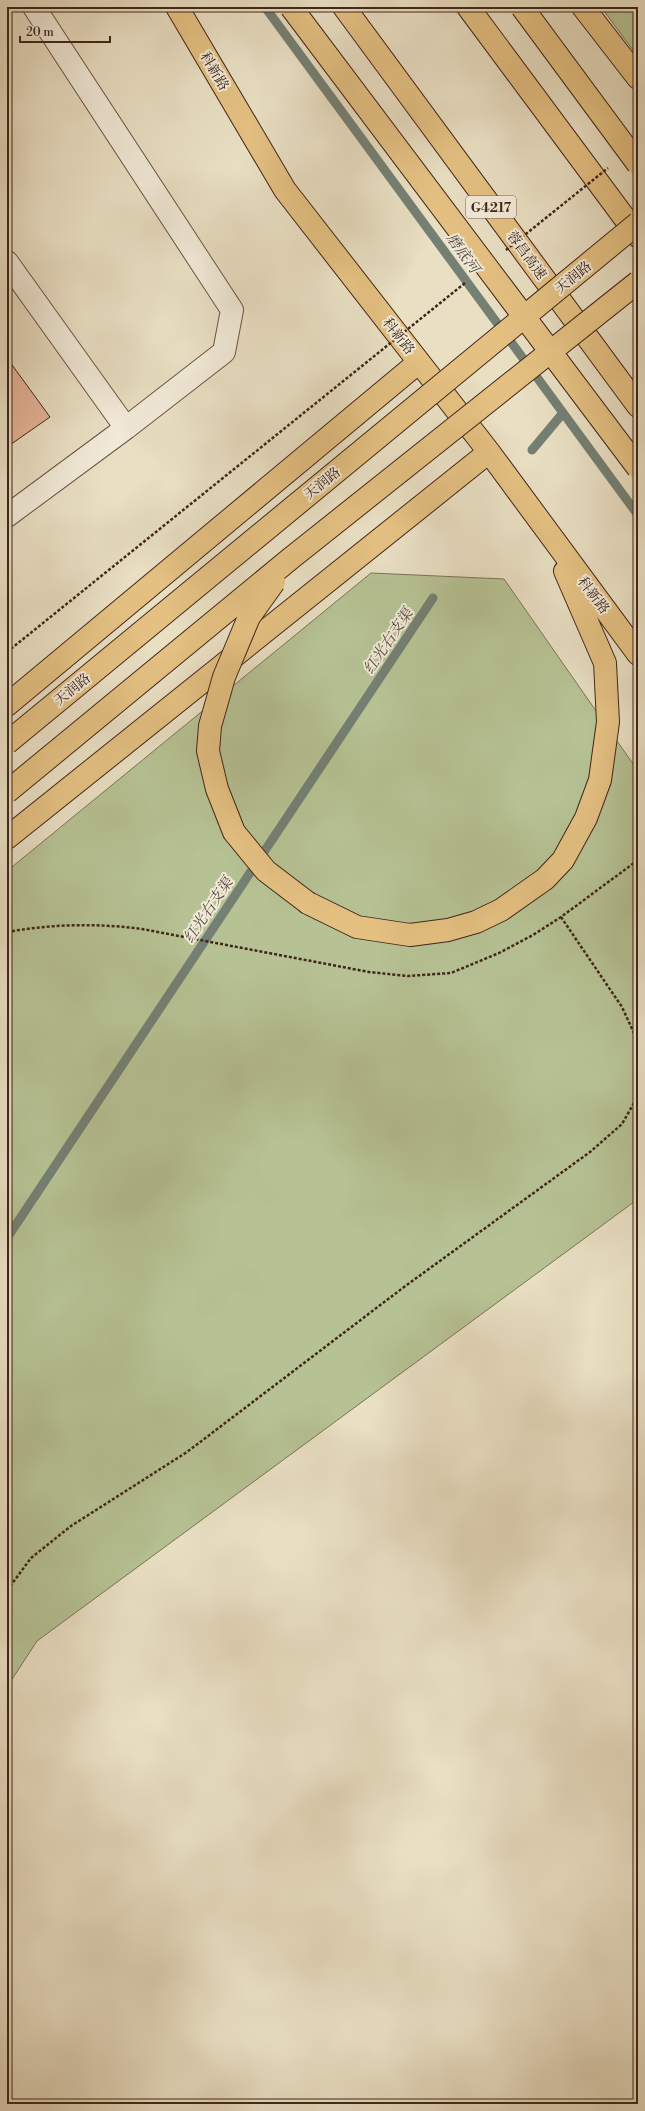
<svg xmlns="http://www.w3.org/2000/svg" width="645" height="2111" viewBox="0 0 645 2111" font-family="'Libre Bodoni','Noto Serif SC',serif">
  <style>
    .green { fill: #b6c294; stroke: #7b7456 }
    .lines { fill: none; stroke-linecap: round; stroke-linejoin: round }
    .stream { stroke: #748074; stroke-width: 9 }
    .building { fill: #e3b398; stroke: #402519 }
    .minor-casing { stroke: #6a5444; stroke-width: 24 }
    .major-casing { stroke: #402519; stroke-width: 24 }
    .highway-casing { stroke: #402519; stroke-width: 24 }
    .path { stroke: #402519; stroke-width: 2.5; stroke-dasharray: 3 2; stroke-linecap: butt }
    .minor { stroke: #f1ead8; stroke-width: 22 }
    .major { stroke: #e4c082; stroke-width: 22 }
    .highway { stroke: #e4c082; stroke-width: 22 }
    .major-bridge-casing { stroke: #402519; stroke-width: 24; stroke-linecap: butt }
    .highway-bridge-casing { stroke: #402519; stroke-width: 24; stroke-linecap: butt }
    .path-bridge { stroke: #402519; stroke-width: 2.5; stroke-dasharray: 3 2; stroke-linecap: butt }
    .major-bridge { stroke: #e4c082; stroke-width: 22 }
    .highway-bridge { stroke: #e4c082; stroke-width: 22 }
    .labels { text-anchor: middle; stroke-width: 4; stroke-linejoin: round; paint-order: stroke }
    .shield { fill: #f1ead8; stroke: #756052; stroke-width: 1 }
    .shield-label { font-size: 13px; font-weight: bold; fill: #402519 }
    .street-label { font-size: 14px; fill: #402519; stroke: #f1ead8 }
    .water-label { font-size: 15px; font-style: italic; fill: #564b3f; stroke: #f1ead8 }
  </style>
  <rect width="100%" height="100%" fill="#e9dfc3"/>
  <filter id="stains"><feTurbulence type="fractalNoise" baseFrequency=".005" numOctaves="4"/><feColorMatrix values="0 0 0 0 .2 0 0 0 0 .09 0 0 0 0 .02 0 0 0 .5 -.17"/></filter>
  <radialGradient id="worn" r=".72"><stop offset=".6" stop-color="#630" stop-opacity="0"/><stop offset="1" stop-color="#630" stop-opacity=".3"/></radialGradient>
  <!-- green -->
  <path class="green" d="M 601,7 L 638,7 L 638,57 Z
    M 371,573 L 504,579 L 638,771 L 638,1199 L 37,1641 L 7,1687 L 7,871 Z"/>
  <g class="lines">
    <!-- stream -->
    <path class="stream" d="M 265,7 L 638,515
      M 532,450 L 563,413
      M 7,1238 L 433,598"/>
  </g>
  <!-- building -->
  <path class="building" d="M 7,358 L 50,417 L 7,447 Z"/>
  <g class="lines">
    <!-- minor casing -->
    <g class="minor-casing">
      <path id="minor" d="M 7,262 L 126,428
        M 7,516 L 126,428 L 224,352 L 232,310 L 34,7"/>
    </g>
    <!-- major casing -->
    <g class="major-casing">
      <path id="major" d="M 177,7 L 285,190 L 489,452 L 638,654
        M 583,7 L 638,78
        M 7,705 L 419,362
        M 7,838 L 489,452
        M 308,903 L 357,927 L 410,935 L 448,930 L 476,922 L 501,910 L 545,879 L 563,860 L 586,818 L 600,780 L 608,722 L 605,663 L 565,571"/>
    </g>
    <!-- highway casing -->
    <g class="highway-casing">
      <path id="highway" d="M 344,7 L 638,406
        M 468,7 L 638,236"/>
    </g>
    <!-- path -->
    <path class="path" d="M 561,917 L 622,1007 L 638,1042
      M 7,932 C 52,924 97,923 142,929 L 369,972 L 408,976 L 451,973 L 499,953 L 533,935 L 561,917 L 638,860
      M 7,1601 L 11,1585 L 31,1558 L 71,1526 L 187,1452 L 404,1287 L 590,1152 L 622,1124 L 638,1096"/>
    <!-- minor -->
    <use href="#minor" class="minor"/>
    <!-- major -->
    <use href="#major" class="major"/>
    <!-- highway -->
    <use href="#highway" class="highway"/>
    <!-- major-bridge casing -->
    <g class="major-bridge-casing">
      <path id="major-bridge" d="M 274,582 L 249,617 L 224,677 L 210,726 L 208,751 L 217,789 L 234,832 L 266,871 L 308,903
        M 7,743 L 638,223
        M 7,792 L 290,559 L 638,282"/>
    </g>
    <!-- highway-bridge casing -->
    <g class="highway-bridge-casing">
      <path id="highway-bridge" d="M 291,7 L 638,468
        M 522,7 L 638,164"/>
    </g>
    <!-- path-bridge -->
    <path class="path-bridge" d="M 506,250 L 608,168
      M 7,652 L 465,283"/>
    <!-- major-bridge -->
    <use href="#major-bridge" class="major-bridge"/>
    <!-- highway-bridge -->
    <use href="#highway-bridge" class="highway-bridge"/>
  </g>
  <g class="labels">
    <!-- shield labels -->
    <rect class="shield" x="466" y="196" width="50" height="22" rx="3"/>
    <g class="shield-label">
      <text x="491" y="212">G4217</text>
    </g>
    <!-- street labels -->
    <g class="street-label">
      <text transform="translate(215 71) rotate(59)" y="5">科新路</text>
      <text transform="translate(527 255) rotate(54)" y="5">蓉昌高速</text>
      <text transform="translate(573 277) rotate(-39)" y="5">天润路</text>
      <text transform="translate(399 336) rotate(52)" y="5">科新路</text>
      <text transform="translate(322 483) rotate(-39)" y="5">天润路</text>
      <text transform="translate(594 595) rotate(53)" y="5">科新路</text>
      <text transform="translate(72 689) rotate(-39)" y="5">天润路</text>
    </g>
    <!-- water labels -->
    <g class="water-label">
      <text transform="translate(463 253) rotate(54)" y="5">磨底河</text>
      <text transform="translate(388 641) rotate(-56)" y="5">红光右支渠</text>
      <text transform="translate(208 910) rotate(-56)" y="5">红光右支渠</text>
    </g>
  </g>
  <!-- margin -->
  <rect width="645" height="2111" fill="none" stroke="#e9dfc3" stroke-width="24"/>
  <rect x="8" y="8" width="629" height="2095" fill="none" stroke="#402519" stroke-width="2"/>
  <rect x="12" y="12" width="621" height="2087" fill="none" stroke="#402519"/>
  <!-- scale -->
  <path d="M20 36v6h90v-6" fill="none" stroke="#402519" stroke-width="2"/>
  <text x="26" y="36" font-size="12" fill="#402519" stroke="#f1ead8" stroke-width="3" paint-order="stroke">20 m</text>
  <rect width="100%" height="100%" filter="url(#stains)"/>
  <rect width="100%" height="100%" fill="url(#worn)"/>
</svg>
